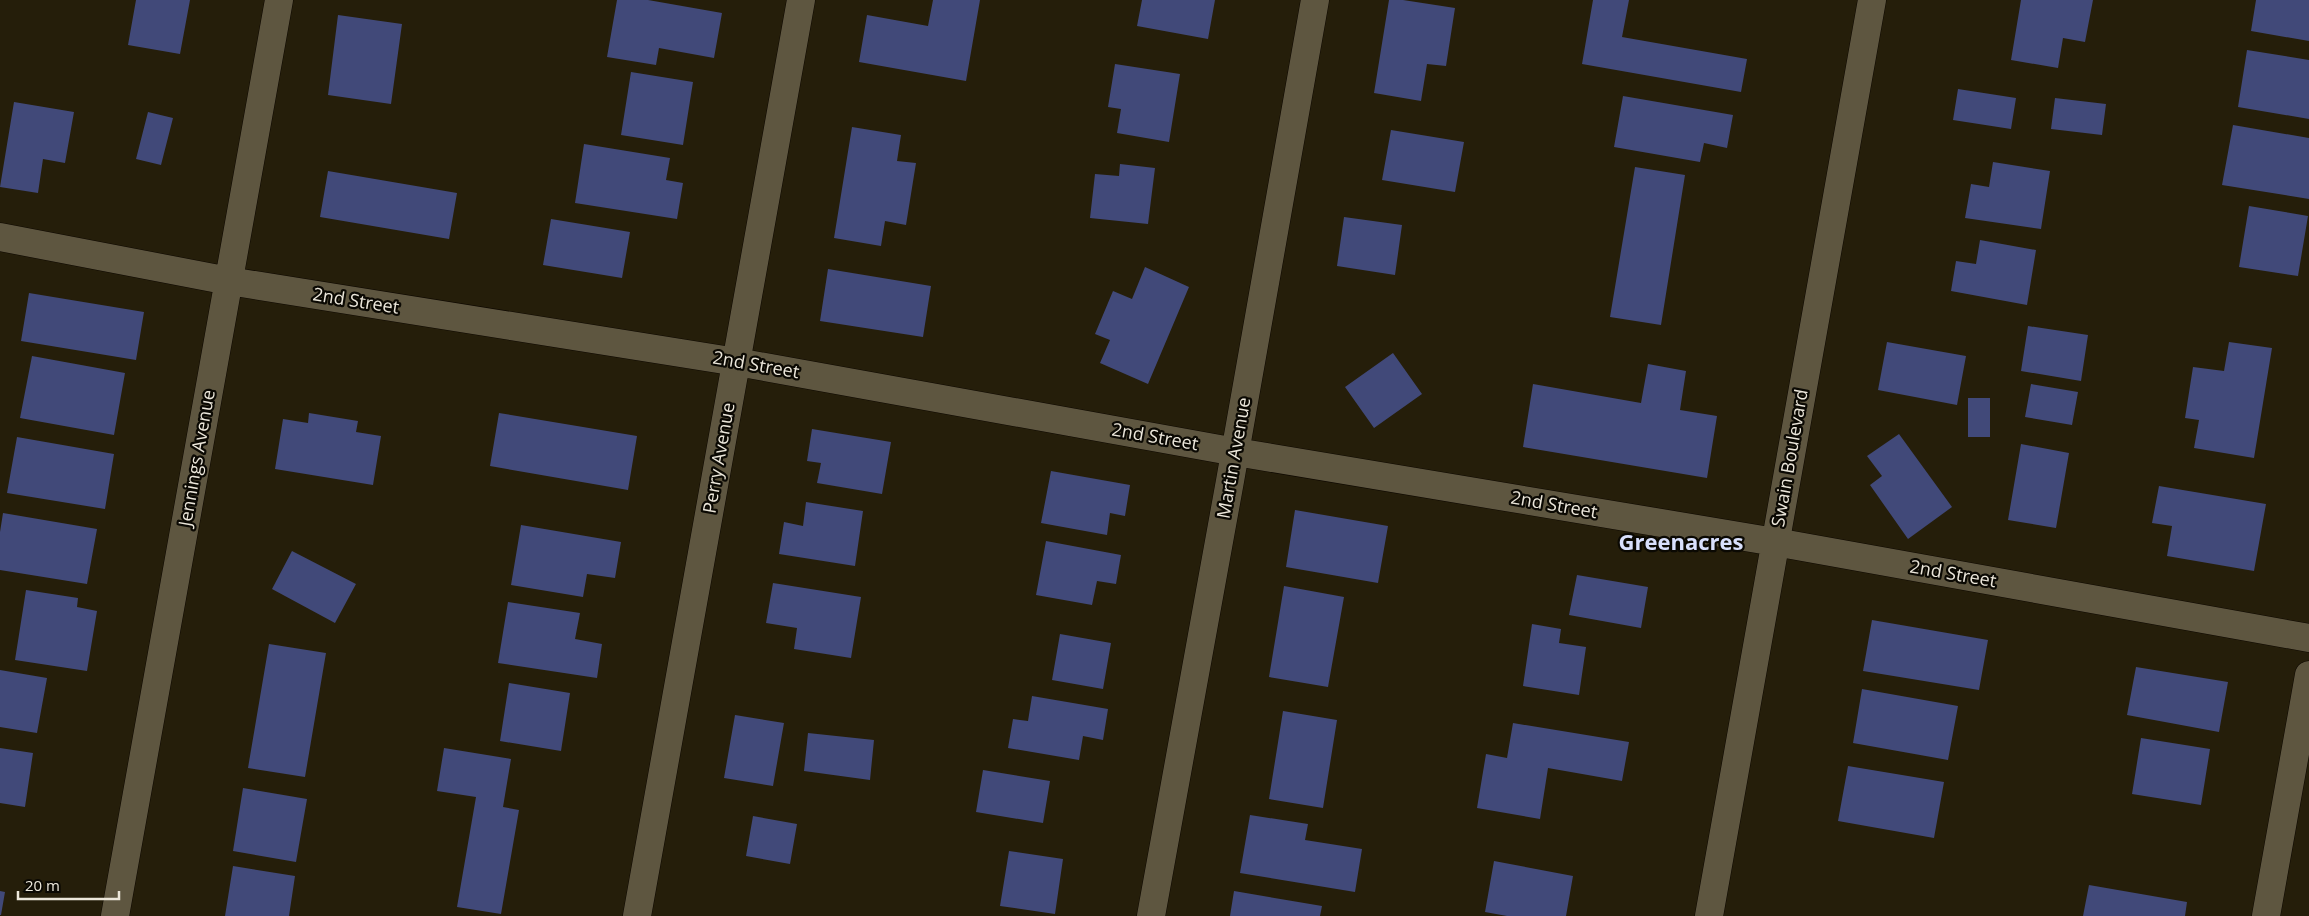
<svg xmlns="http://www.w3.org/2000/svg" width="2309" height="916" viewBox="0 0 2309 916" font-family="'Open Sans',sans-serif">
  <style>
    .building { fill: #414979 }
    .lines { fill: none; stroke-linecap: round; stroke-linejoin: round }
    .minor-casing { stroke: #0e0800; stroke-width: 29 }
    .minor { stroke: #5e5640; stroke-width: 28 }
    .labels { text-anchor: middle; stroke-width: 4.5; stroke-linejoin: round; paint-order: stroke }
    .street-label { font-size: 18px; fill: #ece7db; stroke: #0b0903 }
    .district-label { font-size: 22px; font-weight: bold; fill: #d9e0fd; stroke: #0b0903 }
  </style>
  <rect width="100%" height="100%" fill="#251e0a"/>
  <!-- building -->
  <path class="building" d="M 136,0 L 190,0 L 180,54 L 128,45 Z
    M 617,0 L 648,0 L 722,13 L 714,58 L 659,48 L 656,65 L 607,57 Z
    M 933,0 L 980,0 L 966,81 L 859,62 L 867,15 L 928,26 Z
    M 1142,0 L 1215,0 L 1208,39 L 1137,26 Z
    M 1389,0 L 1403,0 L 1455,8 L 1446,66 L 1427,64 L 1421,101 L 1374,93 Z
    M 1593,0 L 1629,0 L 1622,37 L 1747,59 L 1741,92 L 1582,64 Z
    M 2021,0 L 2093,0 L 2085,42 L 2063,38 L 2058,68 L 2011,60 Z
    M 2256,0 L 2309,0 L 2309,41 L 2251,31 Z
    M 338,15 L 402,24 L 391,104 L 328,95 Z
    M 2247,50 L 2309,60 L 2309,119 L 2238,107 Z
    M 1115,64 L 1180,74 L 1169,142 L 1117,133 L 1121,109 L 1108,107 Z
    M 631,72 L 693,82 L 683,145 L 621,135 Z
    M 1958,89 L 2016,98 L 2011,129 L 1953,120 Z
    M 1623,96 L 1733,115 L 1727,148 L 1704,143 L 1700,162 L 1614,147 Z
    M 2055,98 L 2106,104 L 2102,135 L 2051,129 Z
    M 14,102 L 74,112 L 65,163 L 43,159 L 38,193 L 0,187 Z
    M 148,112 L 173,118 L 161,165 L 136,159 Z
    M 2233,125 L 2309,138 L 2309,199 L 2222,185 Z
    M 852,127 L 901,135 L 897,161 L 916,163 L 906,225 L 885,221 L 881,246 L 834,238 Z
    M 1391,130 L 1464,142 L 1455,192 L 1382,180 Z
    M 584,144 L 670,158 L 666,180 L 683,183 L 677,219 L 575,203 Z
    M 1993,162 L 2050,171 L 2041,229 L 1965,218 L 1971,184 L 1989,187 Z
    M 1120,164 L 1155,168 L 1148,224 L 1090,218 L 1095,174 L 1119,176 Z
    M 1635,167 L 1685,175 L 1661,325 L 1610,317 Z
    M 328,171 L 457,193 L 449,239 L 320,217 Z
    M 2249,206 L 2308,216 L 2298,276 L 2239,267 Z
    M 1344,217 L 1402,225 L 1395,275 L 1337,266 Z
    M 551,219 L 630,232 L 622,278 L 543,265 Z
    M 1980,240 L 2036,250 L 2027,305 L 1951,291 L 1956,261 L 1976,264 Z
    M 1145,267 L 1189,287 L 1148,384 L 1100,363 L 1110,340 L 1095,334 L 1113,291 L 1132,299 Z
    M 828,269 L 931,286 L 923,337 L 820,321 Z
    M 29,293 L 144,312 L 136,360 L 21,341 Z
    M 2028,326 L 2088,335 L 2081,381 L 2021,371 Z
    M 1887,342 L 1966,356 L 1957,405 L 1878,390 Z
    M 2229,342 L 2272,348 L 2254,458 L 2194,448 L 2199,420 L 2185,418 L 2193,367 L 2224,371 Z
    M 1393,353 L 1422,394 L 1374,428 L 1345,387 Z
    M 32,356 L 125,373 L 114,435 L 20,418 Z
    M 1648,364 L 1686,371 L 1680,410 L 1717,416 L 1707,478 L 1523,447 L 1533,384 L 1641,403 Z
    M 2031,384 L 2078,392 L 2072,425 L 2025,417 Z
    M 1968,398 L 1990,398 L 1990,437 L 1968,437 Z
    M 309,413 L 358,421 L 356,432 L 381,436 L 373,485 L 275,469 L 283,419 L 308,423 Z
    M 499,413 L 637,436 L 628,490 L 490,466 Z
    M 812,429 L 891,442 L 882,494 L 817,483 L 821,463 L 807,461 Z
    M 1899,434 L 1952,507 L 1908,539 L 1870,485 L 1882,476 L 1867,456 Z
    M 17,437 L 114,454 L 105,509 L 7,493 Z
    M 2021,444 L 2069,453 L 2056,528 L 2008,520 Z
    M 1051,471 L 1130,485 L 1125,516 L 1110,513 L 1107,535 L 1041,523 Z
    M 2159,486 L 2266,504 L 2254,571 L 2167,556 L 2172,526 L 2152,523 Z
    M 806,502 L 863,511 L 855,566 L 779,554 L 784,522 L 803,526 Z
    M 1295,510 L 1388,526 L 1378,583 L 1286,567 Z
    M 3,513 L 97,529 L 87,584 L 0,570 L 0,532 Z
    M 521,525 L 621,542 L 615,578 L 587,574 L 583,597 L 511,585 Z
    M 1046,541 L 1121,555 L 1116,584 L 1097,581 L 1092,605 L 1036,595 Z
    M 292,551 L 356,584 L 335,623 L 272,589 Z
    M 1577,575 L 1648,587 L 1641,628 L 1569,615 Z
    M 773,583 L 861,597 L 851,658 L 794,649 L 797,628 L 766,623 Z
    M 1284,586 L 1344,597 L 1328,687 L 1269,677 Z
    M 26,590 L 78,598 L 77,607 L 97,611 L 87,671 L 15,660 Z
    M 508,602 L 580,613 L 575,639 L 602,644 L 597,678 L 498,663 Z
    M 1872,620 L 1988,640 L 1979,690 L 1863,671 Z
    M 1532,624 L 1561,629 L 1559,643 L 1586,647 L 1579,695 L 1523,686 Z
    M 1060,634 L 1111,643 L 1103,689 L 1052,680 Z
    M 269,644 L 326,653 L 305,777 L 248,768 Z
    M 2136,667 L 2228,682 L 2219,732 L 2127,715 Z
    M 0,670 L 47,678 L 37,733 L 0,727 Z
    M 509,683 L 570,693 L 561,751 L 500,741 Z
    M 1862,689 L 1958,706 L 1948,760 L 1853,743 Z
    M 1032,696 L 1108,709 L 1103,740 L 1083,736 L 1079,760 L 1008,748 L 1013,719 L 1028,721 Z
    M 1283,711 L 1337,720 L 1323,808 L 1269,799 Z
    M 735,715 L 784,723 L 773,786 L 724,778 Z
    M 1513,723 L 1629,742 L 1622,781 L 1548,768 L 1540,819 L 1477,808 L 1486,754 L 1507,758 Z
    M 808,733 L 874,740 L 870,780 L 804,771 Z
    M 2141,738 L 2210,749 L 2201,805 L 2132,794 Z
    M 0,748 L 33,753 L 25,807 L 0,803 Z
    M 444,748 L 511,759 L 503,807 L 519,810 L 501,914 L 457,907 L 476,797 L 437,791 Z
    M 1848,766 L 1944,782 L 1934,838 L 1838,821 Z
    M 983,770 L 1050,781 L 1043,823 L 976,812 Z
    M 243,788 L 307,799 L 296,862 L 233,851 Z
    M 1250,815 L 1308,824 L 1305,840 L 1362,849 L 1355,892 L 1240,873 Z
    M 753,816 L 797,824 L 790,864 L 746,856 Z
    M 1009,851 L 1063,859 L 1055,914 L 1000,906 Z
    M 1494,861 L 1573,876 L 1566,916 L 1507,916 L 1485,912 Z
    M 233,866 L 295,876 L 289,916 L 225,916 Z
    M 2089,885 L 2187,902 L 2185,916 L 2083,916 Z
    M 0,891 L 5,892 L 1,915 L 0,915 Z
    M 1234,891 L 1322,906 L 1320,916 L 1230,916 Z"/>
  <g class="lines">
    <!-- minor casing -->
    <g class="minor-casing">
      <path id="minor" d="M 0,237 L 229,281 L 737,362 L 1236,452 L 1775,542 L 2309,638
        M 115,916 L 279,0
        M 637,916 L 801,0
        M 1151,916 L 1230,481 L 1315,0
        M 1709,916 L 1872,0
        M 2266,916 L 2309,675"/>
    </g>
    <!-- minor -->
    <use href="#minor" class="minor"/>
  </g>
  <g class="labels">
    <!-- street labels -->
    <g class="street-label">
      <text transform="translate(356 301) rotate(9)" y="6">2nd Street</text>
      <text transform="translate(756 365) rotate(10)" y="6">2nd Street</text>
      <text transform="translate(1155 437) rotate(10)" y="6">2nd Street</text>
      <text transform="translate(197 458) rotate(-80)" y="6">Jennings Avenue</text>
      <text transform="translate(719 458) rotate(-80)" y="6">Perry Avenue</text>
      <text transform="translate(1234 458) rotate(-80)" y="6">Martin Avenue</text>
      <text transform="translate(1790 458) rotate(-80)" y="6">Swain Boulevard</text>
      <text transform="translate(1554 505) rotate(10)" y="6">2nd Street</text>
      <text transform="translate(1953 574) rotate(10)" y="6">2nd Street</text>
    </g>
    <!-- district labels -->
    <g class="district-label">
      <text x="1681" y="550">Greenacres</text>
    </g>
  </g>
  <!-- scale -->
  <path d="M18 891v8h101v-8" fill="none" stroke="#ece7db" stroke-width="2.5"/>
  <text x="25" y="891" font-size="15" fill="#ece7db" stroke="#0b0903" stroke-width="4" paint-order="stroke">20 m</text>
</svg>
